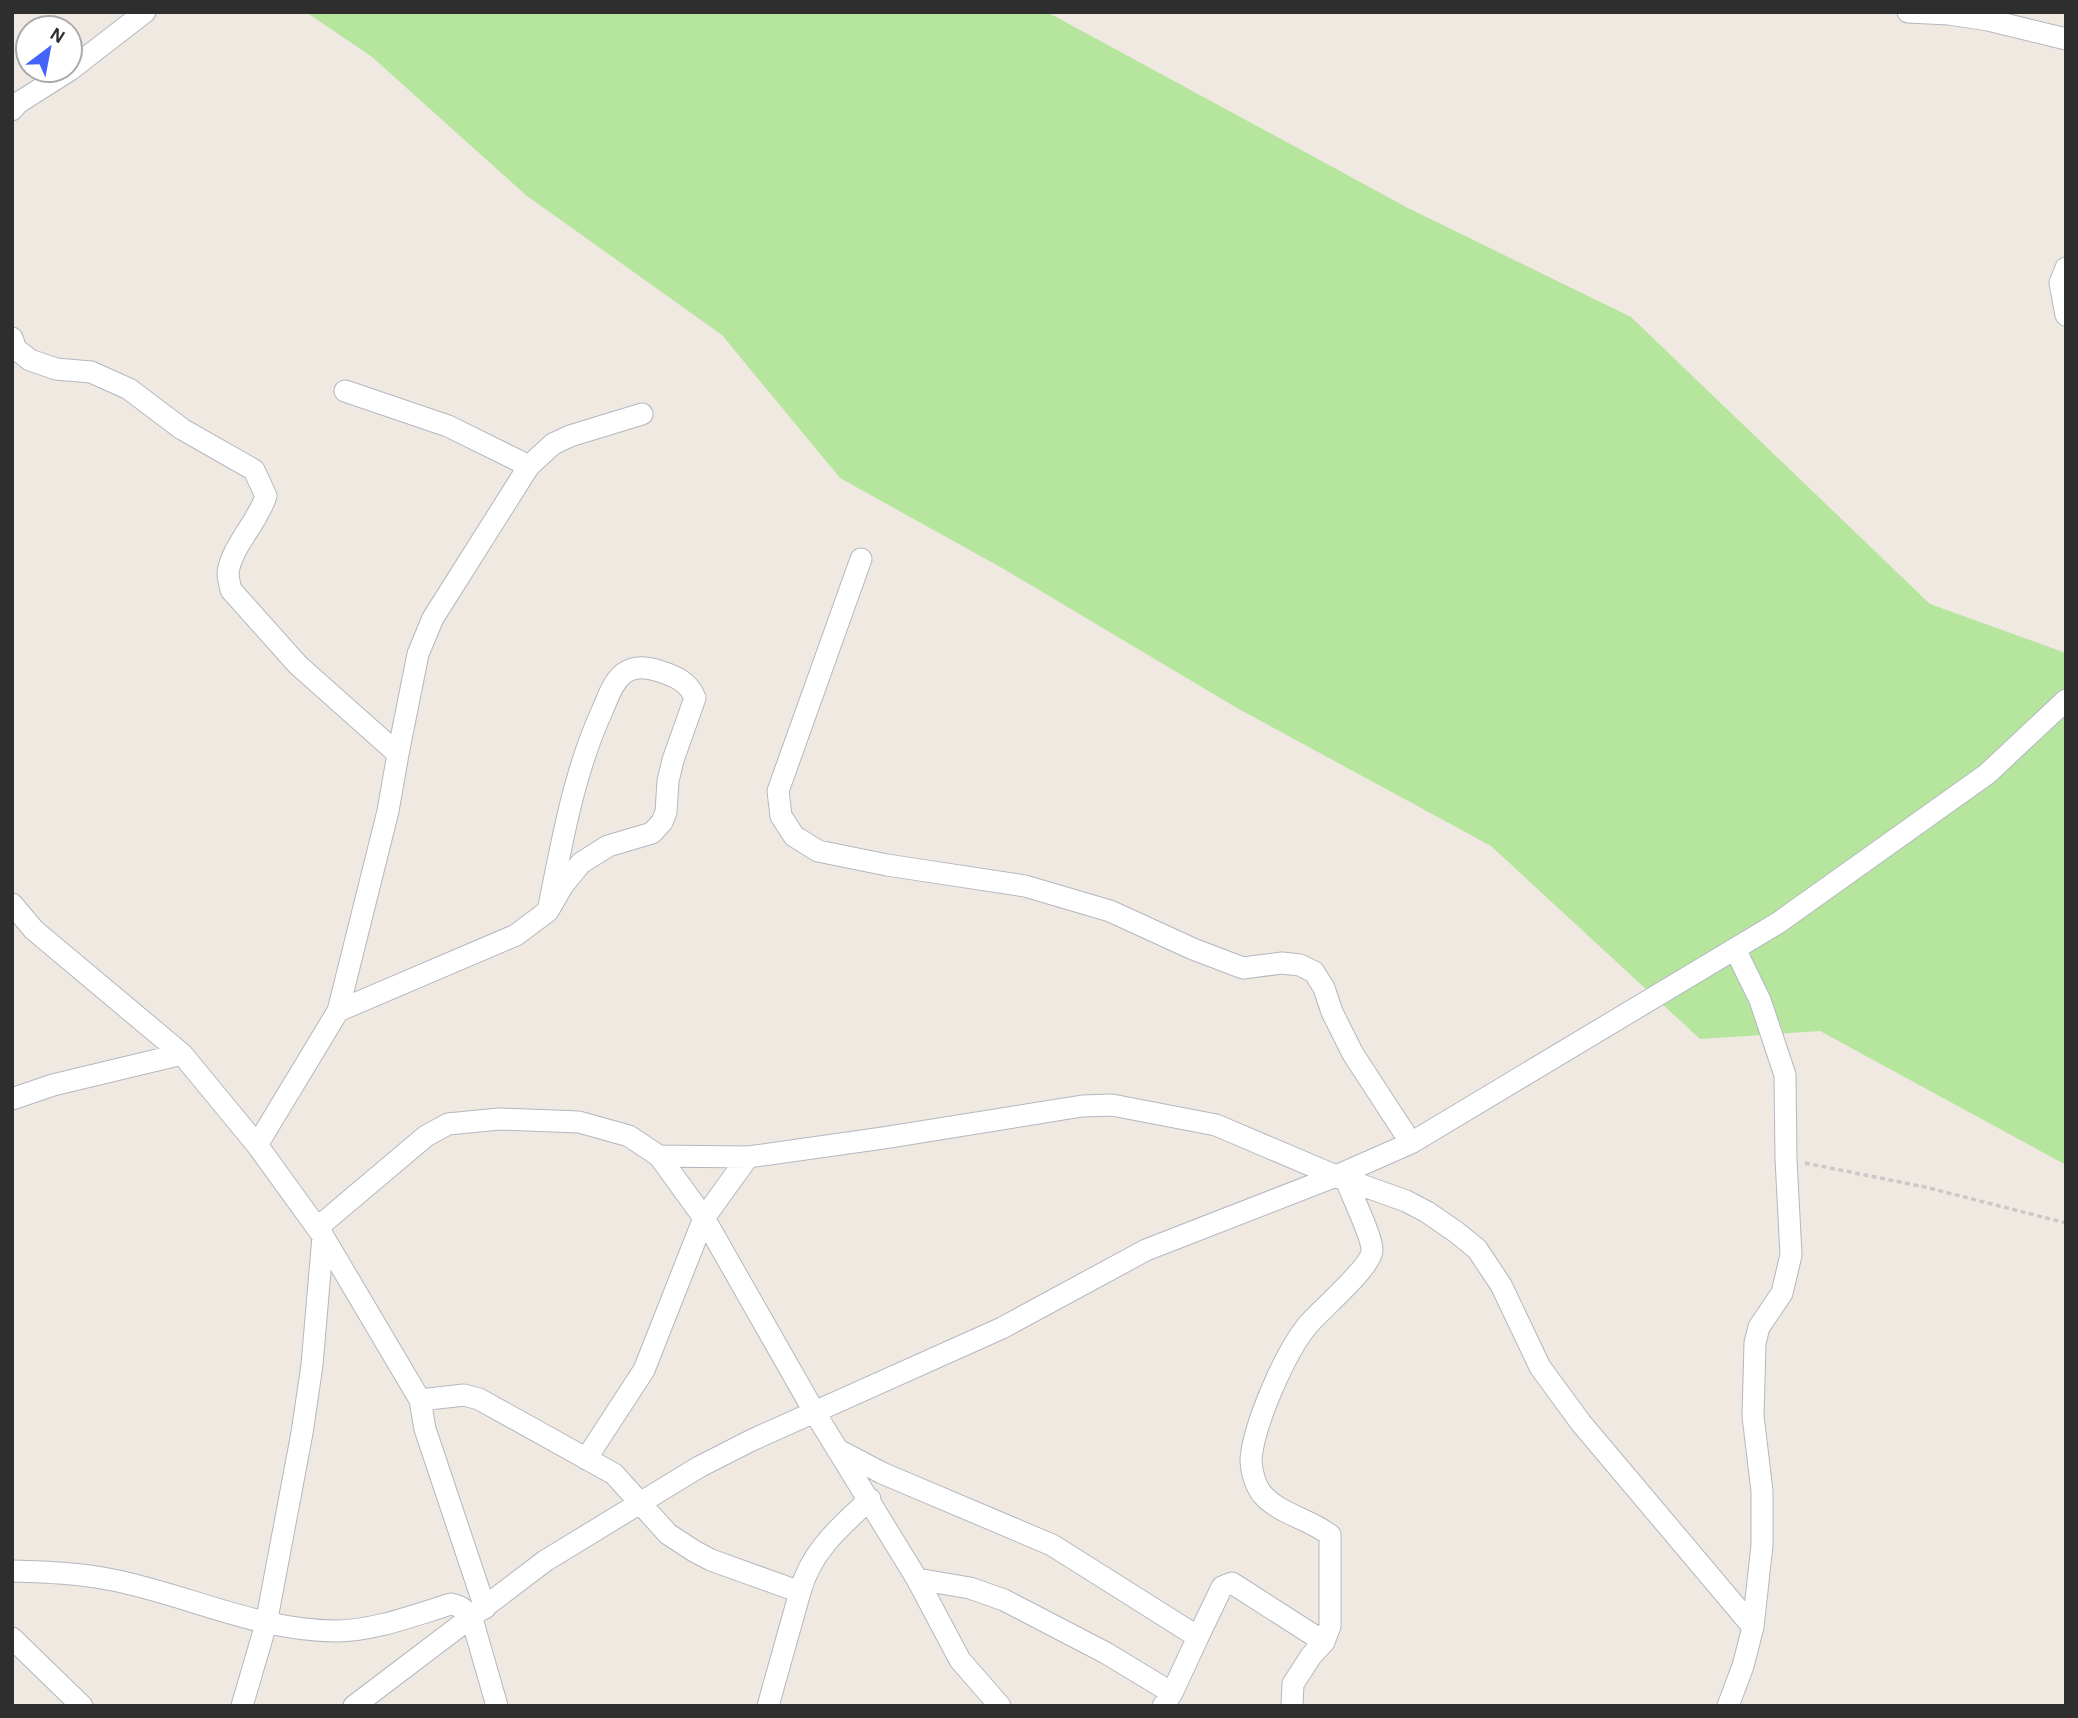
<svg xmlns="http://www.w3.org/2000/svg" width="2078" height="1718" viewBox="0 0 2078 1718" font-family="'Alegreya Sans',sans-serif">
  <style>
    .green { fill: #b6e59e }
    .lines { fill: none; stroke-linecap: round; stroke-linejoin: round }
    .street-casing { stroke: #b4b7c1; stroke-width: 23 }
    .path { stroke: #c9c9c9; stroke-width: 3.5; stroke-dasharray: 5 3.5; stroke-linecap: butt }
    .street { stroke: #fff; stroke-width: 21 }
  </style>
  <rect width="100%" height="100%" fill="#efe9e1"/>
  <!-- green -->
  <path class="green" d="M 306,12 L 1047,12 L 1408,208 L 1631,317 L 1930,604 L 2066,653 L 2066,1165 L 1820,1031 L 1700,1039 L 1491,846 L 1237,708 L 1002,568 L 840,478 L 722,335 L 527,196 L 372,57 Z"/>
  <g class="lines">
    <!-- street casing -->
    <g class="street-casing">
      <path id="street" d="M 1908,12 L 1949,14 L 1988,20 L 2066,39
        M 12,110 L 18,103 L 70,70 L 145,12
        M 2066,268 L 2060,283 L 2066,315
        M 12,338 L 16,349 L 30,360 L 56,369 L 91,372 L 129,389 L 182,429 L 254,470 L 266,496 C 258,522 231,547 228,573 C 228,578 230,585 231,590 L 298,665 L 398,754 L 388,811 L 338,1011 L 257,1145
        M 345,391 L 448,426 L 529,466
        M 861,559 L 778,791 L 781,816 L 794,836 L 818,851 L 887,865 L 1025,886 L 1110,911 L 1193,949 L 1243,968 L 1282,963 L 1300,965 L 1314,972 L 1324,988 L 1332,1012 L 1353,1054 L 1411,1143
        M 398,754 L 418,654 L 433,618 L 529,466 L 553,444 L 570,436 L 642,414
        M 12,904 L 34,930 L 182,1054 L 257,1145 L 323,1236 L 420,1400 L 425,1429 L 485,1608
        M 338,1011 L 516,935 L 548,911 L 563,885 L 581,863 L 608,846 L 652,833 L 662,822 L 666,812 L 668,781 L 673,760 L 695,698 C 689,682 675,676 659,671 C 647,667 633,666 623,674 C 612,683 608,698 602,711 C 573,775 562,843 548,911
        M 12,1099 L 53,1085 L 182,1054
        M 659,1156 L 748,1157 L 883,1138 L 1082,1106 L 1112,1105 L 1216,1125 L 1336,1176 L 1406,1201 L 1427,1212 L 1456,1232 L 1477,1249 L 1501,1285 L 1540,1367 L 1581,1423 L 1753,1627
        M 317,1228 L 426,1136 L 448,1124 L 499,1119 L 579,1122 L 629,1136 L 659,1156 L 704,1218 L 815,1413 L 917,1579 L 960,1660 L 1000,1706
        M 420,1400 L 464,1395 L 479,1399 L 614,1474 L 668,1534 L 694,1551 L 711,1560 L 800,1592 C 811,1551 840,1527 870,1499
        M 842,1452 L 882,1473 L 1052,1545 L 1198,1637 L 1172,1693 L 1163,1706
        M 586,1459 L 644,1370 L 704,1218 L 748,1157
        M 12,1571 C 46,1572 80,1573 113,1580 C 188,1595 259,1631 336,1631 C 373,1631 415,1615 451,1604 C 461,1606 466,1610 472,1619 L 497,1706
        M 917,1579 L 970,1588 L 1004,1600 L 1106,1653 L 1172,1693
        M 1198,1637 L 1222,1587 L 1232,1583 L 1324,1642
        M 12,1638 L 82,1706
        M 242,1706 L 266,1624 L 302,1433 L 312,1365 L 323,1236
        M 354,1706 L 545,1561 L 699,1467 L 752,1440 L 1002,1328 L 1146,1250 L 1336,1176 L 1411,1143 L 1778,923 L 1987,774 L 2066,700
        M 768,1706 L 800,1592
        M 1292,1706 L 1293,1684 L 1311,1656 L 1324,1642 L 1330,1626 L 1330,1535 C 1310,1519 1279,1514 1262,1494 C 1255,1485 1251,1470 1251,1459 C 1254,1424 1285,1353 1307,1326 C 1319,1311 1372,1267 1372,1250 C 1372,1236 1351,1194 1346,1180
        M 1728,1706 L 1743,1666 L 1753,1627 L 1762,1545 L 1762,1491 L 1753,1416 L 1755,1343 L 1759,1327 L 1782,1293 L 1791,1255 L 1786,1159 L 1785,1075 L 1760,1000 L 1735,949"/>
    </g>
    <!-- path -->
    <path class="path" d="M 1805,1163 L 1925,1187 L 2066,1223"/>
    <!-- street -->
    <use href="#street" class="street"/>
  </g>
  <!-- border -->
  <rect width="2078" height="1718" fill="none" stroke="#2e2e2e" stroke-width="28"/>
  <!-- north arrow -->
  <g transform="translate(49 49) rotate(32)"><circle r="33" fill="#ffffff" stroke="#ababab" stroke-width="2"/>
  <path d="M0-5L12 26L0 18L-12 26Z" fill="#4264fb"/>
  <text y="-10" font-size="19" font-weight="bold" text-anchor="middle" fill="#2e2e2e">N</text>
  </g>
</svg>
